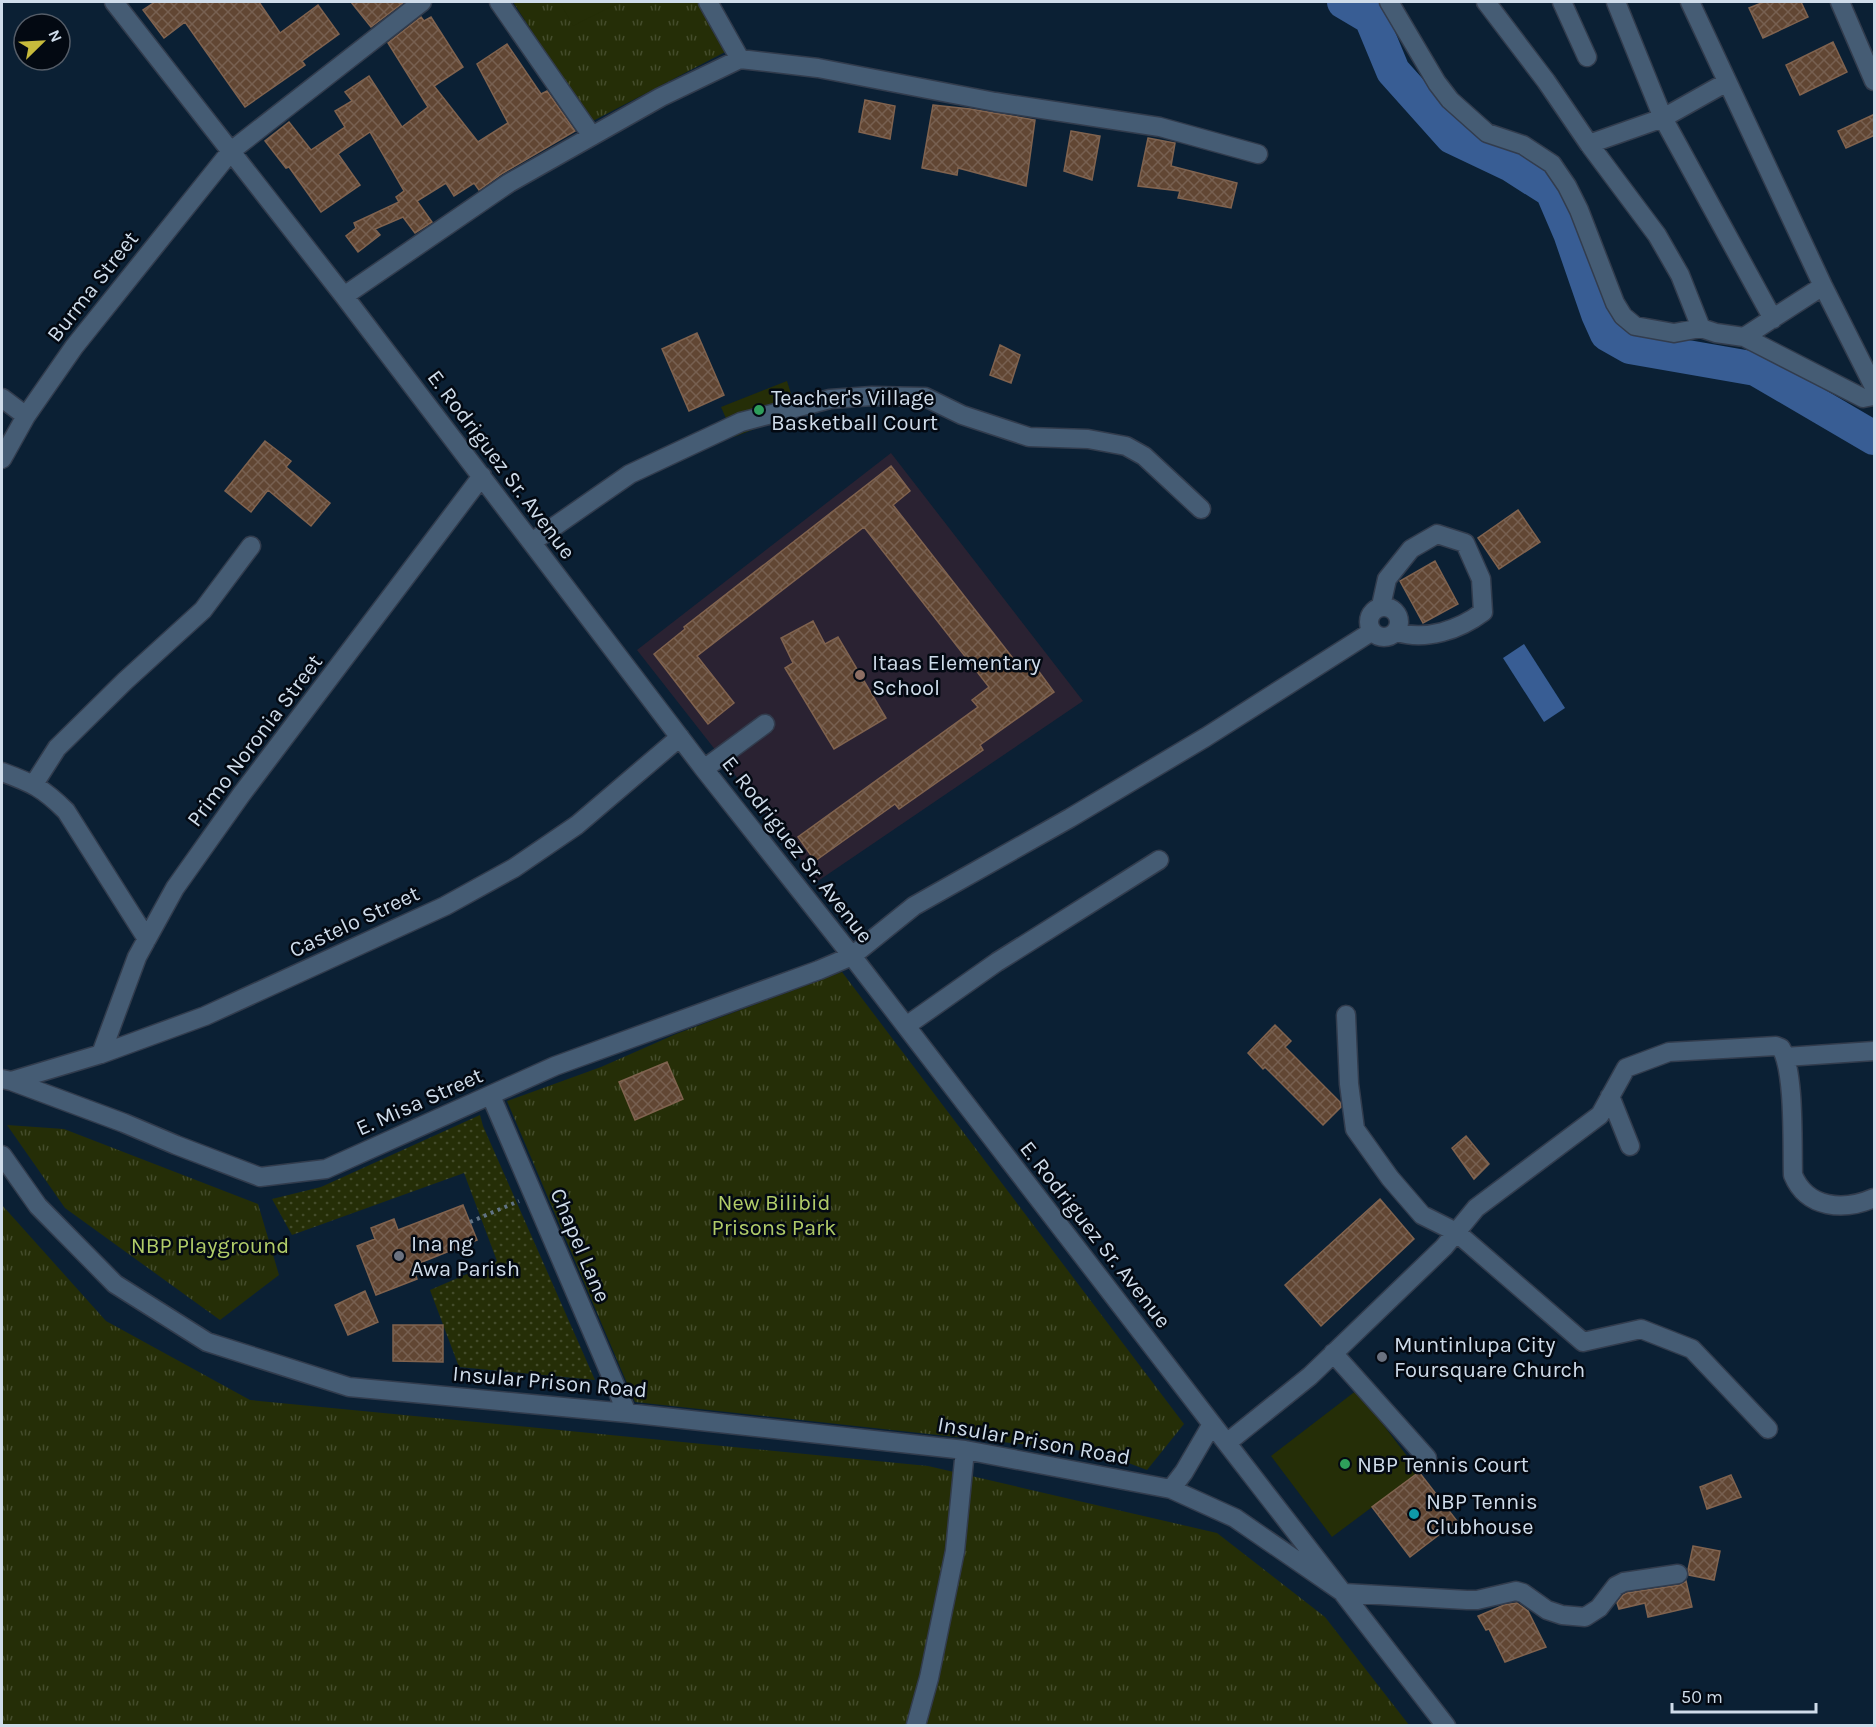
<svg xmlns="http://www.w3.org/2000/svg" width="1876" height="1727" viewBox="0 0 1876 1727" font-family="Karla,sans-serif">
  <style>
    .education { fill: #2a2232 }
    .grass { fill: url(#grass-dots) }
    .park { fill: url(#park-tufts) }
    .garden { fill: #252e07 }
    .water { fill: #385d94 }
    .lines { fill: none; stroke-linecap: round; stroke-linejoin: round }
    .river { stroke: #385d94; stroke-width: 34 }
    .building { fill: url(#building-cross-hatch); stroke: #80634f; stroke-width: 1.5 }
    .minor-casing { stroke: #323c4d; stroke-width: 21 }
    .path { stroke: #617384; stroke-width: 4; stroke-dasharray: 3 4.5; stroke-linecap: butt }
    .minor { stroke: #455c74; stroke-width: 18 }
    .leisure-dot { fill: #2e9e5b; stroke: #030912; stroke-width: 2 }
    .education-dot { fill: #8d6e63; stroke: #030912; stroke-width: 2 }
    .worship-dot { fill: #6b7280; stroke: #030912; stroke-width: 2 }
    .culture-dot { fill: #0f9aa8; stroke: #030912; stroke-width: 2 }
    .labels { text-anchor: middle; stroke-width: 5; stroke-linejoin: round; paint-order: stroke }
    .street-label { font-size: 22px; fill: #cfdcea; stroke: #030912 }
    .poi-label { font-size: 22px; fill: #cfdcea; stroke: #030912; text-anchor: start }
    .park-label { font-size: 22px; fill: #b1cc69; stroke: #030912 }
  </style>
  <defs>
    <pattern id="grass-dots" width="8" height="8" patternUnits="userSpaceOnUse" patternTransform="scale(1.5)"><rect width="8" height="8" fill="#252e07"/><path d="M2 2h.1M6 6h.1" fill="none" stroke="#444c2b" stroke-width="1.8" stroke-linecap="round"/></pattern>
    <pattern id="park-tufts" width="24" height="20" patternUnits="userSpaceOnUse" patternTransform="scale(1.5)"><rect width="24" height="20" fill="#252e07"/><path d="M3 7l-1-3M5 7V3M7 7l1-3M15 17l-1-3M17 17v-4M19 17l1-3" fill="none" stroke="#444c2b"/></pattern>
    <pattern id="building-cross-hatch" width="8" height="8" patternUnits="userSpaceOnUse" patternTransform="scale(1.5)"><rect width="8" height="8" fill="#614633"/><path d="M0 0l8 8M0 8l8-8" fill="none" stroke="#776051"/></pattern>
  </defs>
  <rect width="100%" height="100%" fill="#0b2034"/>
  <!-- education -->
  <path class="education" d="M 891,453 L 1083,701 L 818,881 L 637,650 Z"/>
  <!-- grass -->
  <path class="grass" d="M 480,1115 L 483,1126 L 595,1380 L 459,1367 L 430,1290 L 497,1261 L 464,1173 L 292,1235 L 272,1199 L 321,1187 Z"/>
  <!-- park -->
  <path class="park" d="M 513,2 L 697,2 L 727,51 L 591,122 Z
    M 842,972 L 1184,1424 L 1147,1470 L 1102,1453 L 635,1402 L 507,1101 L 601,1067 L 676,1034 Z
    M 7,1125 L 64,1129 L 258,1204 L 279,1275 L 220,1320 L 65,1208 Z
    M 2,1205 L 106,1321 L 250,1400 L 928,1466 L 1217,1533 L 1325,1617 L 1409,1725 L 2,1725 Z"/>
  <!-- garden -->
  <path class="garden" d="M 560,2 L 620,2 L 573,26 Z
    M 787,381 L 797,413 L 734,437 L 721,407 Z
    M 1357,1390 L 1419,1472 L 1332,1537 L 1271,1456 Z"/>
  <!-- water -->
  <path class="water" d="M 1524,644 L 1565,708 L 1544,722 L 1503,658 Z"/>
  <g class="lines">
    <!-- river -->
    <path class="river" d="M 1344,2 L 1371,18 L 1393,71 L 1452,137 L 1511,165 L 1552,191 L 1570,233 L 1598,314 L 1607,334 L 1630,347 L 1756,369 L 1874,438"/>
  </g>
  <!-- building -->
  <path class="building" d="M 155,2 L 259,2 L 280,33 L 318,5 L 339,34 L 302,61 L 305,65 L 245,107 L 185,22 L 164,38 L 143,10 Z
    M 351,2 L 404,2 L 371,27 Z
    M 1764,2 L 1801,2 L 1808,17 L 1763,38 L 1749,8 Z
    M 421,17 L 424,21 L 431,17 L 463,67 L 434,86 L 478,142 L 508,123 L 477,64 L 507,44 L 541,94 L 547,91 L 575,131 L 503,173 L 479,190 L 474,183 L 454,196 L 446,183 L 417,201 L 432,222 L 415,233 L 403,217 L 375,229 L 380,235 L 358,252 L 346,236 L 356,228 L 354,223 L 399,202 L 396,197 L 404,191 L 370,132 L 338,154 L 360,185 L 321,212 L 289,167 L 286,168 L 265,141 L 289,122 L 311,150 L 345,127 L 335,111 L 352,101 L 345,92 L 369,76 L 402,127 L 428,107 L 388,43 Z
    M 1833,42 L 1847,72 L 1800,95 L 1786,65 Z
    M 865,100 L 895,106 L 890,139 L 859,132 Z
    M 933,105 L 970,109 L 1035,120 L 1026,186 L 958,168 L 957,175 L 922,168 Z
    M 1875,114 L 1875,135 L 1846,148 L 1838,131 Z
    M 1071,131 L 1100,136 L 1092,180 L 1064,171 Z
    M 1148,138 L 1175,143 L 1171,166 L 1237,183 L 1231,208 L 1178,198 L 1180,191 L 1138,186 Z
    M 697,333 L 724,395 L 689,411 L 662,349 Z
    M 1000,345 L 1020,355 L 1011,383 L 990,375 Z
    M 265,441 L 291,461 L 286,467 L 330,503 L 311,526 L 268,490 L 251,512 L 225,491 Z
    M 891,466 L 910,491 L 893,505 L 1019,666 L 1029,658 L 1054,692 L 980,745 L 983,750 L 899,809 L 895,804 L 815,861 L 798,837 L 978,707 L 972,700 L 989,687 L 864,527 L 697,656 L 734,703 L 708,724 L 654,654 L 685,629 L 684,627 Z
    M 1518,510 L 1540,542 L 1499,569 L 1478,538 Z
    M 1435,561 L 1458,604 L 1423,623 L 1400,581 Z
    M 813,621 L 825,644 L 838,637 L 886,718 L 834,749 L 785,668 L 793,663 L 781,638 Z
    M 1275,1025 L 1291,1041 L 1285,1047 L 1340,1102 L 1341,1107 L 1323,1125 L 1265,1067 L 1263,1069 L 1248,1053 Z
    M 667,1062 L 683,1099 L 635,1120 L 619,1082 Z
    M 1466,1136 L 1489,1164 L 1474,1179 L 1452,1148 Z
    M 1380,1199 L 1414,1239 L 1321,1326 L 1285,1285 Z
    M 463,1205 L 477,1240 L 412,1266 L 417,1279 L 376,1295 L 357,1246 L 375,1239 L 371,1228 L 394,1219 L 398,1230 Z
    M 365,1291 L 378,1322 L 348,1335 L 335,1305 Z
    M 393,1325 L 443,1325 L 443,1362 L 393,1361 Z
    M 1419,1472 L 1457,1521 L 1410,1557 L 1372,1507 Z
    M 1731,1475 L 1741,1497 L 1707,1509 L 1700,1487 Z
    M 1693,1546 L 1720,1551 L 1714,1580 L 1689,1575 L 1688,1570 Z
    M 1686,1581 L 1692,1607 L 1648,1617 L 1645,1603 L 1619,1609 L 1617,1603 L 1623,1595 L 1627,1593 L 1680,1585 Z
    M 1517,1603 L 1528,1611 L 1546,1647 L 1505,1662 L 1489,1629 L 1486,1630 L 1478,1616 L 1504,1605 Z"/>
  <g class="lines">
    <!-- minor casing -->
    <g class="minor-casing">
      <path id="minor" d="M 114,2 L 344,296 L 704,769 L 852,956 L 1212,1424 L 1446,1726
        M 499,2 L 592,136
        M 708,2 L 740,59
        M 1389,2 L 1437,83 L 1450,100 L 1487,133 L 1523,145 L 1552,164 L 1567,186 L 1579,210 L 1615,303 L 1623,316 L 1635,326 L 1674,333 L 1701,328 L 1716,333 L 1744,337 L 1863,398 L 1873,396 L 1874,392
        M 1486,2 L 1546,81 L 1589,144 L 1657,235 L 1680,275 L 1701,328
        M 1562,2 L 1587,57
        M 1616,2 L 1663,118 L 1773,319
        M 1690,2 L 1823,286 L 1874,387
        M 1840,2 L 1874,81
        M 1589,144 L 1663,118 L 1727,82
        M 344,296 L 509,183 L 661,97 L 740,59 L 818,68 L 995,102 L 1160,127 L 1258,154
        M 1744,337 L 1823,286
        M 2,398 L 26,416
        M 2,459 L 26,416 L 74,347 L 231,151 L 422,2
        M 532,542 L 630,474 L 741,422 L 830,399 L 872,396 L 925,397 L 962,415 L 1029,437 L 1088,439 L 1126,446 L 1144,456 L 1201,509
        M 1381,606 L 1387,579 L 1411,549 L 1437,534 L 1465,543 L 1481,579 L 1483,612 C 1459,630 1426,641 1397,632
        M1369 622a15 15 0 1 1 30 0a15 15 0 1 1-30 0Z
        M 704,769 L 765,724
        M 2,772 C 32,783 43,788 66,811 L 147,939
        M 34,784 L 57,748 L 125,681 L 203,610 L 251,546
        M 1346,1015 L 1349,1084 L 1355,1129 L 1390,1178 L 1422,1215 L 1456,1232 L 1583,1342 L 1641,1329 L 1692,1349 L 1768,1429
        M 906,1026 L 997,962 L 1159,860
        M 101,1054 L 137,957 L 175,888 L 241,795 L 482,476
        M 1785,1057 L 1874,1051
        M 2,1079 L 11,1081 L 124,1123 L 176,1145 L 260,1177 L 326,1169 L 555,1066 L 819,970 L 852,956 L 914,906 L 1070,818 L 1206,737 L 1371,632
        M 11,1081 L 101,1054 L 205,1016 L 445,906 L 514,868 L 577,825 L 680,737
        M 491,1096 L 627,1413
        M 1610,1096 L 1630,1146
        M 2,1155 L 38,1206 L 115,1284 L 207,1342 L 349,1387 L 627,1413 L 965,1450 L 1171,1489 L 1235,1518 L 1344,1593 L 1467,1600 L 1477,1600 L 1516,1591 L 1523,1593 L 1547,1610 L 1562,1615 L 1585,1617 L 1599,1608 L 1616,1586 L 1624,1582 L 1678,1574
        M 1333,1353 L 1427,1458
        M 1228,1442 L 1310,1376 L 1444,1247 L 1476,1208 L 1600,1115 L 1626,1068 L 1669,1052 L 1776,1046 L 1781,1048 C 1795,1072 1792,1144 1793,1175 C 1807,1209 1844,1211 1874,1198
        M 1171,1489 L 1184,1472 L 1212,1424
        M 916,1725 L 929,1678 L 955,1551 L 965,1450"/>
    </g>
    <!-- path -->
    <path class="path" d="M 470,1222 L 519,1201"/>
    <!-- minor -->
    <use href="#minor" class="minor"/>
  </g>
  <!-- markers -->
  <g class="leisure-dot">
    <circle cx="759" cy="410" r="6"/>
    <circle cx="1345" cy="1464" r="6"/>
  </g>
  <circle class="education-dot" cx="860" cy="675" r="6"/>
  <g class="worship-dot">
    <circle cx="399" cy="1256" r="6"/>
    <circle cx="1382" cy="1357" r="6"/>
  </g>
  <circle class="culture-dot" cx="1414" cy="1514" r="6"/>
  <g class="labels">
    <!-- street labels -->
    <g class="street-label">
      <text transform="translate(92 286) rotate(-52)" y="8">Burma Street</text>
      <text transform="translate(502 464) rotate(53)" y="8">E. Rodriguez Sr. Avenue</text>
      <text transform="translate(254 740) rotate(-53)" y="8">Primo Noronia Street</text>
      <text transform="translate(798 849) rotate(52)" y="8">E. Rodriguez Sr. Avenue</text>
      <text transform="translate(354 921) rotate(-25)" y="8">Castelo Street</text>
      <text transform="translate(419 1101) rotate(-24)" y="8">E. Misa Street</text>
      <text transform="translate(1096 1234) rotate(52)" y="8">E. Rodriguez Sr. Avenue</text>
      <text transform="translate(581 1245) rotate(67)" y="8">Chapel Lane</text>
      <text transform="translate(550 1381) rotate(5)" y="8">Insular Prison Road</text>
      <text transform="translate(1034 1440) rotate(10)" y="8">Insular Prison Road</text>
    </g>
    <!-- poi labels -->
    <g class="poi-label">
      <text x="771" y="405">Teacher's Village<tspan x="771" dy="25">Basketball Court</tspan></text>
      <text x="872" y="670">Itaas Elementary<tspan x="872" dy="25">School</tspan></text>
      <text x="411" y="1251">Ina ng<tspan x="411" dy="25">Awa Parish</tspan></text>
      <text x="1394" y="1352">Muntinlupa City<tspan x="1394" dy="25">Foursquare Church</tspan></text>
      <text x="1357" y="1472">NBP Tennis Court</text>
      <text x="1426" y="1509">NBP Tennis<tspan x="1426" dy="25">Clubhouse</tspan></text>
    </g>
    <!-- park labels -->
    <g class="park-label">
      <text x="774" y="1210">New Bilibid<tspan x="774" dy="25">Prisons Park</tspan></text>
      <text x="210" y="1253">NBP Playground</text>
    </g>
  </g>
  <!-- border -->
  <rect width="1876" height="1727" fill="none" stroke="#cfdcea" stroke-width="6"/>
  <!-- north arrow -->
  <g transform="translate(42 42) rotate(66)"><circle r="28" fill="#030912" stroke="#555d68" stroke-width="1.5"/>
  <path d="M0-4.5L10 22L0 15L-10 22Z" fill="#c7bb3c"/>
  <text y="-9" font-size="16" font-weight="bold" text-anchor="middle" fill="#cfdcea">N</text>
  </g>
  <!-- scale -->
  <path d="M1672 1703v9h144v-9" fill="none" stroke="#cfdcea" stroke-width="3"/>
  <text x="1681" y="1703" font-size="18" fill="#cfdcea" stroke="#030912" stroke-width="4.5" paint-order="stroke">50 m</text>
</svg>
